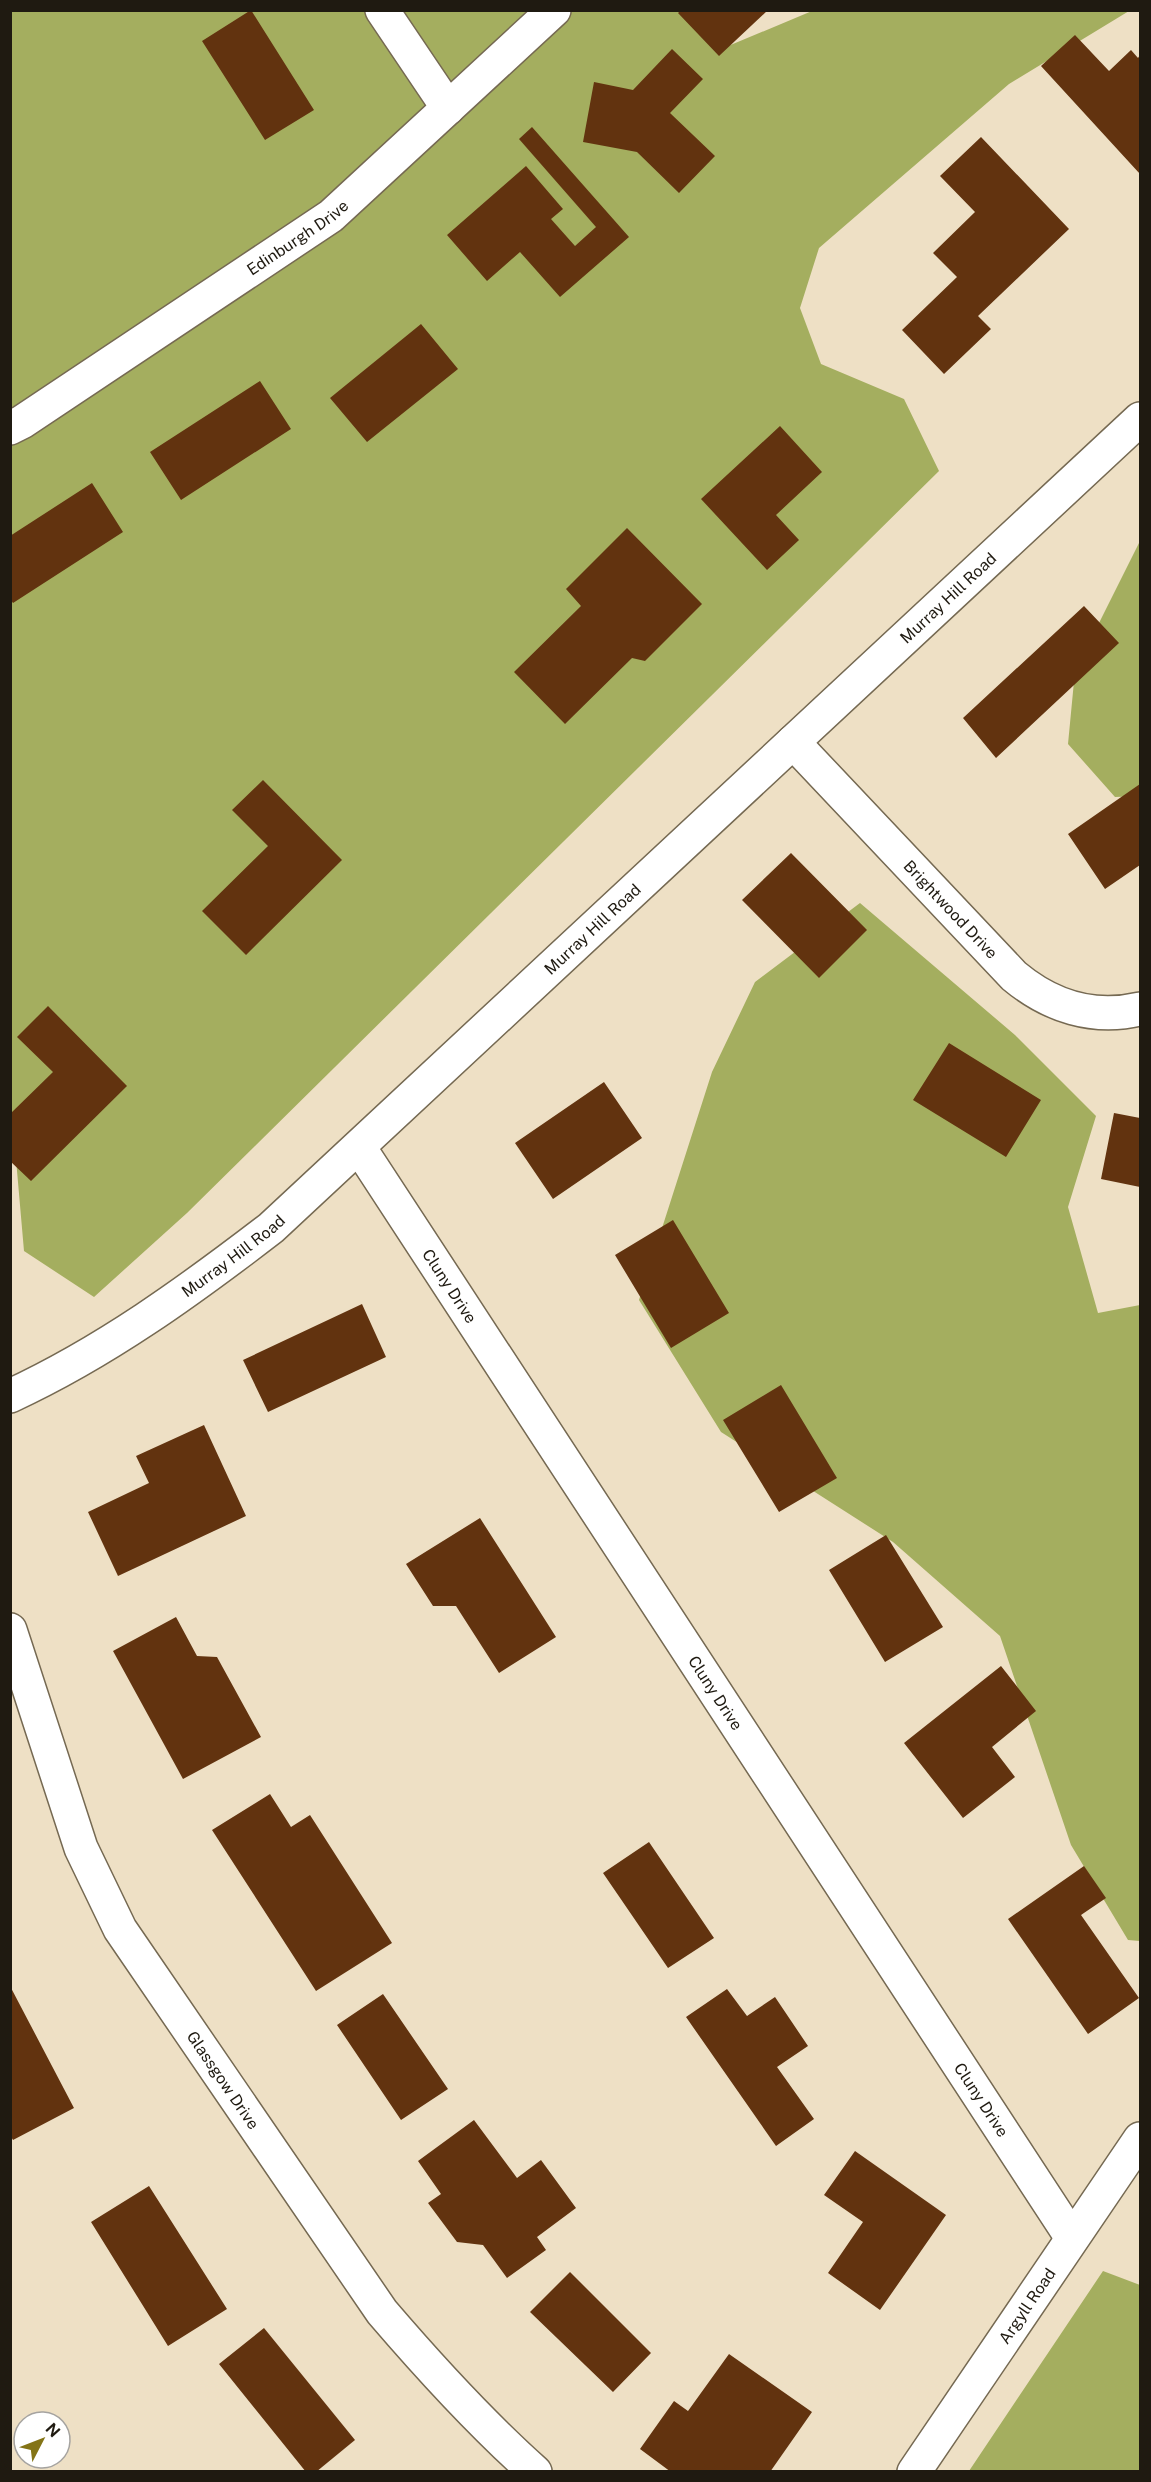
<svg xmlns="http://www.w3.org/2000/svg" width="1151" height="2482" viewBox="0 0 1151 2482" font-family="'Public Sans',sans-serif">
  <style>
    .forest { fill: #a4ae5f }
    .building { fill: #62330f }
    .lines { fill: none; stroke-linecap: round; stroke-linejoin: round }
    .street-casing { stroke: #756952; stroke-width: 36 }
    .street { stroke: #fff; stroke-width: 33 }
    .labels { text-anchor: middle; stroke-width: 6; stroke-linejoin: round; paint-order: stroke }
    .street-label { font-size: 16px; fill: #1f1a11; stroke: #fff }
  </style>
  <rect width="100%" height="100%" fill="#eee0c5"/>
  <!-- forest -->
  <path class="forest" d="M 10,11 L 690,11 L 721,49 L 812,11 L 1129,11 L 1009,84 L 819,248 L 800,308 L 821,364 L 904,399 L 939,471 L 187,1213 L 94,1297 L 24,1251 L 11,1102 Z
    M 1140,541 L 1140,796 L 1115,797 L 1068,744 L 1075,671 Z
    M 860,903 L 1015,1035 L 1096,1116 L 1068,1207 L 1098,1313 L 1140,1305 L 1140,1941 L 1128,1940 L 1071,1845 L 1000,1636 L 893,1542 L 721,1432 L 639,1300 L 712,1072 L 755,982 Z
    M 1103,2271 L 1140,2285 L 1140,2471 L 969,2471 Z"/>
  <!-- building -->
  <path class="building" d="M 251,10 L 314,110 L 265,140 L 202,41 Z
    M 681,10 L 768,10 L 719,56 L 678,13 Z
    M 1075,35 L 1109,71 L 1131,50 L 1138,58 L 1140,55 L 1140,174 L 1041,66 Z
    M 672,49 L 703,79 L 670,113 L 715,156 L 679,193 L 637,152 L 583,142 L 594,82 L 633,90 Z
    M 532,127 L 629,237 L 560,297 L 520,252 L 487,281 L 447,235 L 526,166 L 563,209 L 551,219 L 575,246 L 596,227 L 519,139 Z
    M 981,137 L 1069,229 L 978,316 L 991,329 L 944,374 L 902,330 L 957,277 L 933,253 L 975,212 L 940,176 Z
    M 421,324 L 458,369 L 367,442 L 330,398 Z
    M 260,381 L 291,429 L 181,500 L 150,452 Z
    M 780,426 L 822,472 L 776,515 L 799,540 L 767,570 L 701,499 Z
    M 92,483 L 123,532 L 13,603 L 10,599 L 10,536 Z
    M 627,528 L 702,604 L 645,661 L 632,658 L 565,724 L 514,672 L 581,606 L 566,589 Z
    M 1084,606 L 1119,643 L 996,758 L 963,718 Z
    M 263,780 L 342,860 L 246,955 L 202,911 L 268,846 L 232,810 Z
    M 1140,784 L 1140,865 L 1105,889 L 1068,834 Z
    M 791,853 L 867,930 L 819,978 L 742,900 Z
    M 48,1006 L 127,1086 L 31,1181 L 10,1161 L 10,1114 L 53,1072 L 17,1037 Z
    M 949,1043 L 1041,1100 L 1006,1157 L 913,1100 Z
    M 604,1082 L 642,1138 L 553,1199 L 515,1143 Z
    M 1114,1113 L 1140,1118 L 1140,1187 L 1101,1179 Z
    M 673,1220 L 729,1313 L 671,1348 L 615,1255 Z
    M 362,1304 L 386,1357 L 268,1412 L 243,1360 Z
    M 781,1385 L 837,1478 L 779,1512 L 723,1420 Z
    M 204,1425 L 246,1516 L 118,1576 L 88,1512 L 149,1483 L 136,1456 Z
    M 480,1518 L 556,1637 L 499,1673 L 456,1606 L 433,1606 L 406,1564 Z
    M 886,1535 L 943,1627 L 885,1662 L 829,1570 Z
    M 176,1617 L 197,1656 L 217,1657 L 261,1737 L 183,1779 L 113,1651 Z
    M 1001,1666 L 1036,1711 L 992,1747 L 1015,1777 L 963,1818 L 904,1743 Z
    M 270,1794 L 291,1827 L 310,1815 L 392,1943 L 316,1991 L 212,1830 Z
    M 649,1842 L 714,1938 L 668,1968 L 603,1873 Z
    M 1084,1866 L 1106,1898 L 1081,1915 L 1139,1998 L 1088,2034 L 1008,1919 Z
    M 10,1986 L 74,2108 L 13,2140 L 10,2135 Z
    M 727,1989 L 747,2016 L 775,1997 L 808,2046 L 777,2067 L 814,2119 L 776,2146 L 686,2017 Z
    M 383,1994 L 448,2089 L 401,2120 L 337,2025 Z
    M 474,2120 L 517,2178 L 541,2160 L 576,2208 L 537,2237 L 546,2250 L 507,2278 L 483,2245 L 457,2242 L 428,2203 L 441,2194 L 418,2161 Z
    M 855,2151 L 946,2215 L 880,2310 L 828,2273 L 863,2222 L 824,2195 Z
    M 149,2186 L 227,2309 L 168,2346 L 91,2222 Z
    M 570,2272 L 651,2353 L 613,2392 L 530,2312 Z
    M 264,2328 L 355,2440 L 316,2472 L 306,2472 L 219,2364 Z
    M 729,2354 L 812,2412 L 770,2472 L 671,2472 L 640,2449 L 674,2401 L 688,2411 Z"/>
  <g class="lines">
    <!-- street casing -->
    <g class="street-casing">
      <g id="street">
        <path d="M 382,10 L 448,108"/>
        <path id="s1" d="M 10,428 L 22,422 L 331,216 L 554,10"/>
        <path id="s2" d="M 793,742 L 1014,976 C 1050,1006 1093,1020 1140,1009"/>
        <path id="s3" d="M 359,1147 L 1072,2238"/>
        <path id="s4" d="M 10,1396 C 105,1352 189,1291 271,1228 L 1140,419"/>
        <path id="s5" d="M 10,1630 L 81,1848 L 120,1929 L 382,2312 C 430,2368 479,2422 535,2472"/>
        <path id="s6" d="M 914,2472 L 1140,2139"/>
      </g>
    </g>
    <!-- street -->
    <use href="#street" class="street"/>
  </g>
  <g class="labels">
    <!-- street labels -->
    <g class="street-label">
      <text dy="6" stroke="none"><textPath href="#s1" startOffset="345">Edinburgh Drive</textPath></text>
      <text dy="6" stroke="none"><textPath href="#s4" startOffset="1236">Murray Hill Road</textPath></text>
      <text dy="6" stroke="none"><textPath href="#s2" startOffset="230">Brightwood Drive</textPath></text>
      <text dy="6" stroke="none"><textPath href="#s4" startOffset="750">Murray Hill Road</textPath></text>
      <text dy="6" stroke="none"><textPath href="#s4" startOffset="264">Murray Hill Road</textPath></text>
      <text dy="6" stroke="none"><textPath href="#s3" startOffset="166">Cluny Drive</textPath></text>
      <text dy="6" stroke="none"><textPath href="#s3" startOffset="652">Cluny Drive</textPath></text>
      <text dy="6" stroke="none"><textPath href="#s5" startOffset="502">Glassgow Drive</textPath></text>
      <text dy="6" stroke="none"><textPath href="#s3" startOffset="1138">Cluny Drive</textPath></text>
      <text dy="6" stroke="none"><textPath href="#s6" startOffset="201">Argyll Road</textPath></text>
    </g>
  </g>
  <!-- border -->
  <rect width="1151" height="2482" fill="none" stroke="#1f1a11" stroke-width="24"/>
  <!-- north arrow -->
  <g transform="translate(42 2440) rotate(48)"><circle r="28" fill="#ffffff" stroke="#a5a3a0" stroke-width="1.5"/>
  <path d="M0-4.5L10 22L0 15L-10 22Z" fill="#847416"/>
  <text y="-9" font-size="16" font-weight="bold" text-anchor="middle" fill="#1f1a11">N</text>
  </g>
</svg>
